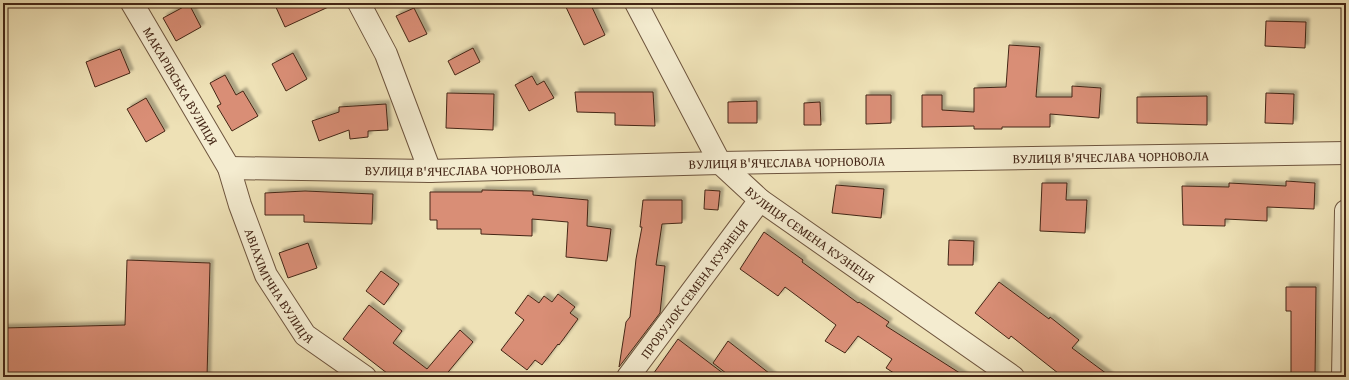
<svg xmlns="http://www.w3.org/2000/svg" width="1349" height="380" viewBox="0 0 1349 380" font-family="'Gentium Book Plus',serif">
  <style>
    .building { fill: #d98e76; stroke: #442616; filter: url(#shadow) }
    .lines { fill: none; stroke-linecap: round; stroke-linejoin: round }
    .street-casing { stroke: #6e553e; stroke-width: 24 }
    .street { stroke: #f4ecd0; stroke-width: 22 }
    .labels { text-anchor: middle; stroke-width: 4; stroke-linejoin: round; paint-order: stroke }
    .street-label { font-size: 13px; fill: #442616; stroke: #f4ecd0 }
  </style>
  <defs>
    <filter id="shadow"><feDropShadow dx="3.5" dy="-3.5" stdDeviation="1" flood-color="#0004"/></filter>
  </defs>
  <rect width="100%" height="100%" fill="#eee1b6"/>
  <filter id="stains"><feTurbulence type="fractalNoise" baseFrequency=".005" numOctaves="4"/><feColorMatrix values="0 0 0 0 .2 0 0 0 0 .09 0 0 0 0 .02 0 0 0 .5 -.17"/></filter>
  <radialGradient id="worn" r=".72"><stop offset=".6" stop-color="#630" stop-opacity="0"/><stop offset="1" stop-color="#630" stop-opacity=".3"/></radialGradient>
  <!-- building -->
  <path class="building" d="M 274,3 L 337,3 L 285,27 Z
    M 564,3 L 590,3 L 605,35 L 584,45 Z
    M 189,4 L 201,27 L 176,41 L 163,18 Z
    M 414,8 L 427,34 L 409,42 L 396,16 Z
    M 1266,21 L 1306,22 L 1305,48 L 1265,46 Z
    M 1009,45 L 1040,47 L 1036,97 L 1072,97 L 1072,86 L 1101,88 L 1099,118 L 1050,114 L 1050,127 L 1002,127 L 1002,129 L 974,129 L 974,126 L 922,127 L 922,95 L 942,95 L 942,110 L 974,112 L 974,88 L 1006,87 Z
    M 473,48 L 480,62 L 455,75 L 448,61 Z
    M 120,49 L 130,73 L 95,87 L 86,62 Z
    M 293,53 L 307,79 L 286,91 L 272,64 Z
    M 225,75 L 236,95 L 243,91 L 258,116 L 232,131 L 217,106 L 221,104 L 210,83 Z
    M 532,76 L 537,85 L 544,81 L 554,98 L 529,111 L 515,85 Z
    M 575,92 L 653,92 L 655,126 L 615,125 L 615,113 L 577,112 Z
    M 447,93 L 494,94 L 493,130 L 446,128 Z
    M 1266,93 L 1294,94 L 1293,124 L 1265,123 Z
    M 866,95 L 891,95 L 891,123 L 866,124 Z
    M 1207,96 L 1207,125 L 1137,123 L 1137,97 Z
    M 146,98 L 165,131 L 146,142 L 127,109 Z
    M 757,101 L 757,123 L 728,123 L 728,102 Z
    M 820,102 L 821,125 L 804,125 L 804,103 Z
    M 386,104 L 388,130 L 368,131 L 368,137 L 350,139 L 349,130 L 319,141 L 312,121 L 339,112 L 339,107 Z
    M 1286,181 L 1315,183 L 1314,209 L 1267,207 L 1267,221 L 1225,219 L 1225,226 L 1183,225 L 1182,186 L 1229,187 L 1229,183 L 1286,186 Z
    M 1042,183 L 1067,183 L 1066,200 L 1087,200 L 1085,233 L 1040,231 Z
    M 836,185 L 884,189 L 881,218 L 832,213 Z
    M 482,190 L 533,191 L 533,195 L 588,200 L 587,226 L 611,229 L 607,261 L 566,257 L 568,222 L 532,219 L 532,236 L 481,234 L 481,229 L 437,229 L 437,220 L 430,220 L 430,192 L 482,192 Z
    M 705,190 L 720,191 L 718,210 L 704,209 Z
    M 305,191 L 373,194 L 372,224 L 304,222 L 304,215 L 265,215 L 265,193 Z
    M 643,200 L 682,200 L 682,223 L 662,224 L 656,265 L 665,266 L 660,313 L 619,367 L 626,322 L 630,317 L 636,259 L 642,227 L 640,227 Z
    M 764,232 L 803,260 L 802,262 L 858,303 L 859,302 L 889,322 L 886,326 L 966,377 L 900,377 L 886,368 L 892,359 L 858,336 L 845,353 L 825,341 L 836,325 L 785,287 L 778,296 L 740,269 Z
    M 949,240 L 974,241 L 973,265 L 948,265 Z
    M 308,243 L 317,268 L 288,278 L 279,253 Z
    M 127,260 L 210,263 L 207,377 L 3,377 L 3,328 L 125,325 Z
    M 381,271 L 399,284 L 384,305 L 366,291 Z
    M 999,282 L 1049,319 L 1050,317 L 1079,340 L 1072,348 L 1111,377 L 1063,377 L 1011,336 L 1009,339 L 975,313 Z
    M 1286,287 L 1316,287 L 1315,377 L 1291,377 L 1291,311 L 1286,311 Z
    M 558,294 L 575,307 L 570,313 L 578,319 L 559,345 L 558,344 L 542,365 L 535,360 L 527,370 L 501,350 L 524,320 L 515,313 L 528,295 L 539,303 L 544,296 L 552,302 Z
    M 369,305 L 402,331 L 393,343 L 427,369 L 460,330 L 473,342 L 444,377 L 392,377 L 343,339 Z
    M 678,339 L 728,377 L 651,377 Z
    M 728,341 L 774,377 L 731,377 L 713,363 Z"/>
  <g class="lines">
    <!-- street casing -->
    <g class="street-casing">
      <g id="street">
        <path id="s1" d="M 132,3 L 229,168 L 240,205 L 266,275 L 305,335 L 365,377"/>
        <path d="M 359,3 L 386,54 L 430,171"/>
        <path id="s2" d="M 636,3 L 720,163 L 760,200 L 1013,377"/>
        <path id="s3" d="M 229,168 L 430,171 L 720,163 L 1346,153"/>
        <path id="s4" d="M 628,377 L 760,200"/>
        <path d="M 1343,377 L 1346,211"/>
      </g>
    </g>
    <!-- street -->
    <use href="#street" class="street"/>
  </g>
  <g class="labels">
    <!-- street labels -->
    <g class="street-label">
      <text dy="5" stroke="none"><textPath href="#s1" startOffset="96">МАКАРІВСЬКА ВУЛИЦЯ</textPath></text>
      <text dy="5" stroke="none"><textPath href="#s3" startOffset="882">ВУЛИЦЯ В'ЯЧЕСЛАВА ЧОРНОВОЛА</textPath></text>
      <text dy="5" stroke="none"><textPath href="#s3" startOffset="558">ВУЛИЦЯ В'ЯЧЕСЛАВА ЧОРНОВОЛА</textPath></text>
      <text dy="5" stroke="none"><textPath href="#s3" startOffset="234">ВУЛИЦЯ В'ЯЧЕСЛАВА ЧОРНОВОЛА</textPath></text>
      <text dy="5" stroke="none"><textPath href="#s2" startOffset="296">ВУЛИЦЯ СЕМЕНА КУЗНЕЦЯ</textPath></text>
      <text dy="5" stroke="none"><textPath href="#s1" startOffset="320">АВІАХІМІЧНА ВУЛИЦЯ</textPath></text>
      <text dy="5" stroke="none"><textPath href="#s4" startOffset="110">ПРОВУЛОК СЕМЕНА КУЗНЕЦЯ</textPath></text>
    </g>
  </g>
  <!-- margin -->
  <rect width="1349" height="380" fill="none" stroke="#eee1b6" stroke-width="16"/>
  <rect x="4" y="4" width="1341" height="372" fill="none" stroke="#442616" stroke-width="2"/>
  <rect x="8" y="8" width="1333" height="364" fill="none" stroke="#442616"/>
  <rect width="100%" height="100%" filter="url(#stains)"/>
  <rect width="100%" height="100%" fill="url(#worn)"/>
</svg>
